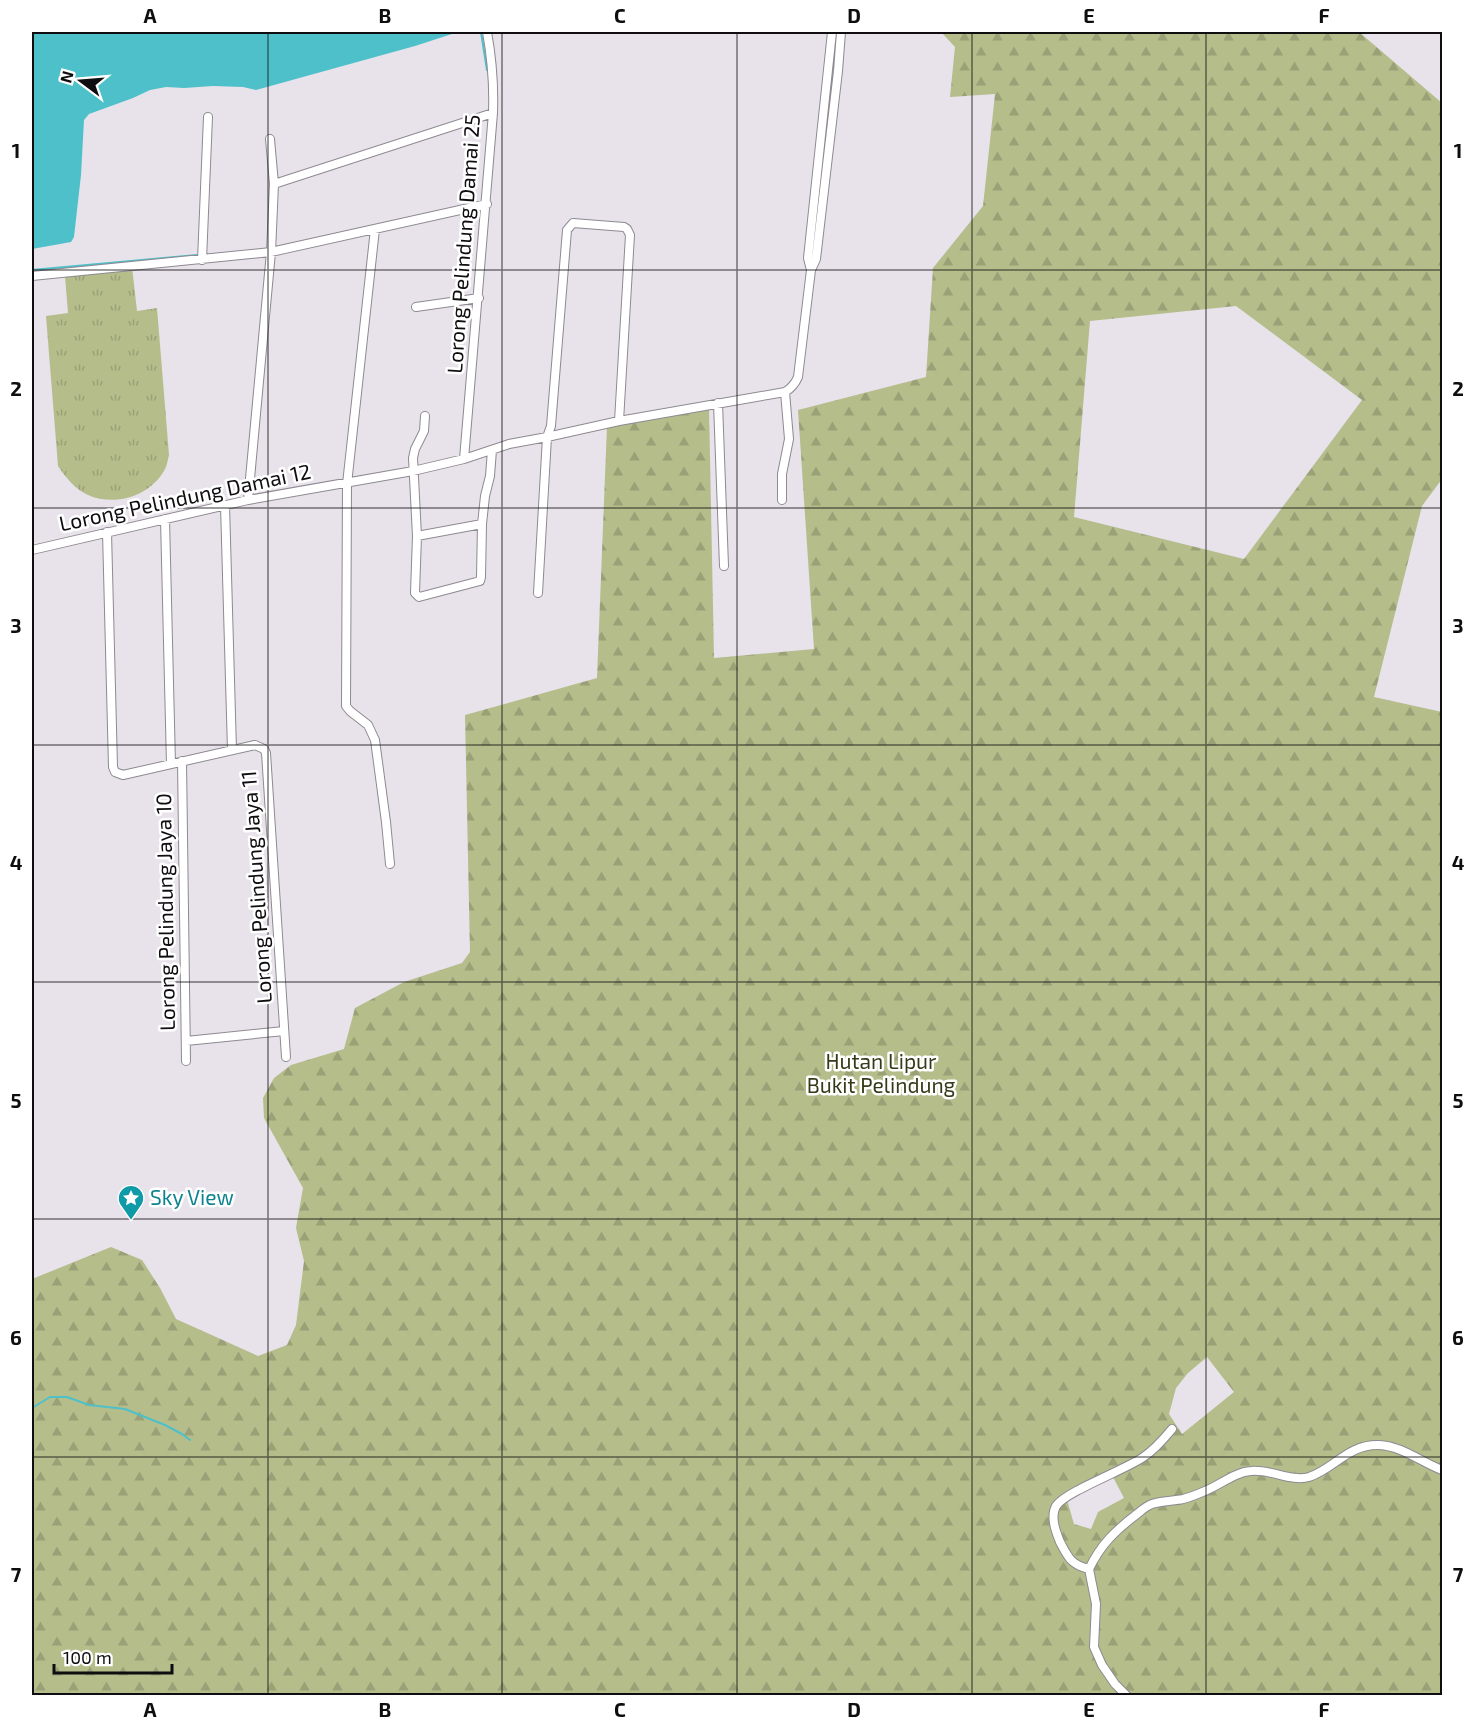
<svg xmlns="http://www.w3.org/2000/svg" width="1474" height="1727" viewBox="0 0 1474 1727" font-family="'Exo 2',sans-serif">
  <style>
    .grass { fill: url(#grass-tufts) }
    .forest { fill: url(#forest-firs); fill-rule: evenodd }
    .water { fill: #4ec0c9 }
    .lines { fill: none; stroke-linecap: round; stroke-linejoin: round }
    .stream { stroke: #4ec0c9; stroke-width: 2 }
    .minor-casing { stroke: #8f8991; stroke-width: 10 }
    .minor { stroke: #fff; stroke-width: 8 }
    .grid { fill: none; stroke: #0f0d0f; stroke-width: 1.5; stroke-opacity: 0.55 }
    .labels { text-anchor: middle; stroke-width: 5; stroke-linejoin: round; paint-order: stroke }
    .street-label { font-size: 21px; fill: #0f0d0f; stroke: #fff }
    .park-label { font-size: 21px; fill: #363a18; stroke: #fff }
    .culture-label { font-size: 21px; fill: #0d838f; stroke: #fff; text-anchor: start }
    .neatline { fill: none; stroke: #0f0d0f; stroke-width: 2 }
    .grid-label { font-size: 20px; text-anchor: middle; font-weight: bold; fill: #0f0d0f }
  </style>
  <defs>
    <pattern id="grass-tufts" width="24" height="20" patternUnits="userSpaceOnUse" patternTransform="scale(1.5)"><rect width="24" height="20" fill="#b5bd8b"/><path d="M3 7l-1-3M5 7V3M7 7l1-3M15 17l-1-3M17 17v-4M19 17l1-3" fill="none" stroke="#9aa177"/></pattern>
    <pattern id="forest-firs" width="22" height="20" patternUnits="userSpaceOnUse" patternTransform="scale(1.5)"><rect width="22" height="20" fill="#b5bd8b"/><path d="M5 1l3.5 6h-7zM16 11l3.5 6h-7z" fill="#9aa177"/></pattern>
  </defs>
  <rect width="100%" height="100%" fill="#e8e2ea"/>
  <!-- grass -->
  <path class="grass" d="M 132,267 L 137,311 L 157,308 L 169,455 C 168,459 167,465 165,469 C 151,496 115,507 88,495 C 75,489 66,478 58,466 L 46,316 L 68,313 L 65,276 Z"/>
  <!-- forest -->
  <path class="forest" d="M 941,32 L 1359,32 L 1442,103 L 1442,479 L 1422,506 L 1374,697 L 1442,712 L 1442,1695 L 32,1696 L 32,1279 L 111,1247 L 142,1260 L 160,1288 L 176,1319 L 258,1356 L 287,1345 L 296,1325 L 304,1261 L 296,1228 L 303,1188 L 264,1118 L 263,1098 L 274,1078 L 291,1065 L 344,1049 L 355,1008 L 404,982 L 462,963 L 470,952 L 465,715 L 597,678 L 607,426 L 709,407 L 714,658 L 814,649 L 798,410 L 926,377 L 933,268 L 983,206 L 995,94 L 950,97 L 955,47 ZM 1236,306 L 1362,400 L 1244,559 L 1074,517 L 1090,321 ZM 1207,1357 L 1234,1392 L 1182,1434 L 1169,1414 L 1176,1388 L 1188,1373 ZM 1113,1477 L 1124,1498 L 1098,1512 L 1091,1529 L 1074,1524 L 1067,1500 Z"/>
  <!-- water -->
  <path class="water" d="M 32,32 L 458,32 L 415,46 L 256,90 L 243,87 L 213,86 L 184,88 L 166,87 L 150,90 L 133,98 L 89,114 L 84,120 L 81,175 L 74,237 L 71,242 L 32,249 Z"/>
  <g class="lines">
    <!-- stream -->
    <path class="stream" d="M 481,32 L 487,70
      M 32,270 L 197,255
      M 32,1408 L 50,1397 L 67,1397 L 89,1405 L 125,1409 L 165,1425 L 182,1434 L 190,1440"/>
    <!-- minor casing -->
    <g class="minor-casing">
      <path id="minor" d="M 274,184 L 493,113
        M 375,229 L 347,484 L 346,706 L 350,711 L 368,725 L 375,740 L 386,822 L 390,864
        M 202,260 L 208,117
        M 811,270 L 808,258 L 832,32
        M 32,276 L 271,252 L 487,204
        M 416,307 L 479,298
        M 718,403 L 724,566
        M 425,416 L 424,431 L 415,449 L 413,458 L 417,536 L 415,593 L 419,597 L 480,581 L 481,577 L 482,524 L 485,496 L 490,476 L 492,450
        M 464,459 L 493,113 C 494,84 492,59 487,32
        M 248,500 L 271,252 L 274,184 L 270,139
        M 782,500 L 782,474 L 789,439 L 785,392
        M 225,505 L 232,750
        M 165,519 L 171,764
        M 107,532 L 113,767 L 115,772 L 123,775 L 255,745 L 264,749 L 266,753 L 286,1057
        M 417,536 L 482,524
        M 32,550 L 248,500 L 413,471 L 464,459 L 509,444 L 547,437 L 619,421 L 785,392 C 792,388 795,384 798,377 L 811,270 L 816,259 L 838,71 L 841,32
        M 538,593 L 547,437 L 551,426 L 567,230 L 573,223 L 624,227 L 627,229 L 630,235 L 619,421
        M 182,761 L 186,1061
        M 186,1041 L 284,1031
        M 1089,1569 C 1101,1544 1115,1531 1137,1514 C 1141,1511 1146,1506 1152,1504 C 1161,1501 1173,1501 1183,1499 C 1191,1497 1198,1494 1205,1491 C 1220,1485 1235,1472 1251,1471 C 1271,1469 1291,1482 1309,1477 C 1334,1469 1348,1444 1379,1445 C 1402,1446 1421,1462 1442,1470
        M 1127,1696 L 1115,1684 L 1102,1665 L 1094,1647 L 1096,1604 L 1089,1569 C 1071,1565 1068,1557 1060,1542 C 1056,1532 1050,1517 1056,1506 C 1065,1492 1124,1470 1142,1458 C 1153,1451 1163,1440 1172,1429"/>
    </g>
    <!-- minor -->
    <use href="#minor" class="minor"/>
  </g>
  <!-- grid -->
  <path class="grid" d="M 268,32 L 268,1696M 502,32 L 502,1696M 737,32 L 737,1696M 972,32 L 972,1696M 1206,32 L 1206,1696M 32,270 L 1442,270M 32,508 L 1442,508M 32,745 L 1442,745M 32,982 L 1442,982M 32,1219 L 1442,1219M 32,1457 L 1442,1457"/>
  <!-- icons -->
  <defs>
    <g id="sight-pin" transform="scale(1.35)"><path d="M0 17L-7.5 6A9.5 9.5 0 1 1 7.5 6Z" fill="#0f9aa8" stroke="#fff"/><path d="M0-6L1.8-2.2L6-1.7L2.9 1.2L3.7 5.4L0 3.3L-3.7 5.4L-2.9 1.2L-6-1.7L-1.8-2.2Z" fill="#fff"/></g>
  </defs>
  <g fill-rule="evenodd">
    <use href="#sight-pin" x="131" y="1198"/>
  </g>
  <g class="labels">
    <!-- street labels -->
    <g class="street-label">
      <text transform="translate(464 244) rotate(-86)" y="7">Lorong Pelindung Damai 25</text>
      <text transform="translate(185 498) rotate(-12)" y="7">Lorong Pelindung Damai 12</text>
      <text transform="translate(257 887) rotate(-94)" y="7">Lorong Pelindung Jaya 11</text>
      <text transform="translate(166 912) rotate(-91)" y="7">Lorong Pelindung Jaya 10</text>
    </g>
    <!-- park labels -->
    <g class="park-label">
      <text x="881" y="1069">Hutan Lipur<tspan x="881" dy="24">Bukit Pelindung</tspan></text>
    </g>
    <!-- culture labels -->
    <g class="culture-label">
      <text x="150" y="1205">Sky View</text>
    </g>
  </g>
  <!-- border -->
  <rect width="1474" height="1727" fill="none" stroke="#ffffff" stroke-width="66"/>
  <!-- north arrow -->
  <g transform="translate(81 81) rotate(286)" stroke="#ffffff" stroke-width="4.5" paint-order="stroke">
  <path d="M0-4.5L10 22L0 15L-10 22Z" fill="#0f0d0f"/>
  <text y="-9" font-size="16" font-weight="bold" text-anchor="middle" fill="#0f0d0f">N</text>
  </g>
  <!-- scale -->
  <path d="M54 1664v9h118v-9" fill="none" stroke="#0f0d0f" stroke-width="3"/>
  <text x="63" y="1664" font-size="18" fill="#0f0d0f" stroke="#ffffff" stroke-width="4.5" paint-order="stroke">100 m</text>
  <rect x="33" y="33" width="1408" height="1661" class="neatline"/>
  <g class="grid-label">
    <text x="150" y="23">A</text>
    <text x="385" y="23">B</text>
    <text x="620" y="23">C</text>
    <text x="854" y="23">D</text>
    <text x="1089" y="23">E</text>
    <text x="1324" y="23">F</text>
    <text x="16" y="158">1</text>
    <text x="1458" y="158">1</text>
    <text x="16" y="396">2</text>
    <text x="1458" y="396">2</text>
    <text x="16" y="633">3</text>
    <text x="1458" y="633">3</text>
    <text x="16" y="870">4</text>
    <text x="1458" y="870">4</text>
    <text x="16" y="1108">5</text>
    <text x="1458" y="1108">5</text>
    <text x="16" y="1345">6</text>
    <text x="1458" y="1345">6</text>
    <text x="16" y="1582">7</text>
    <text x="1458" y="1582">7</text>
    <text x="150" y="1717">A</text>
    <text x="385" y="1717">B</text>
    <text x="620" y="1717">C</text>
    <text x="854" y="1717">D</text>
    <text x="1089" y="1717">E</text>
    <text x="1324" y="1717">F</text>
  </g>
</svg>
